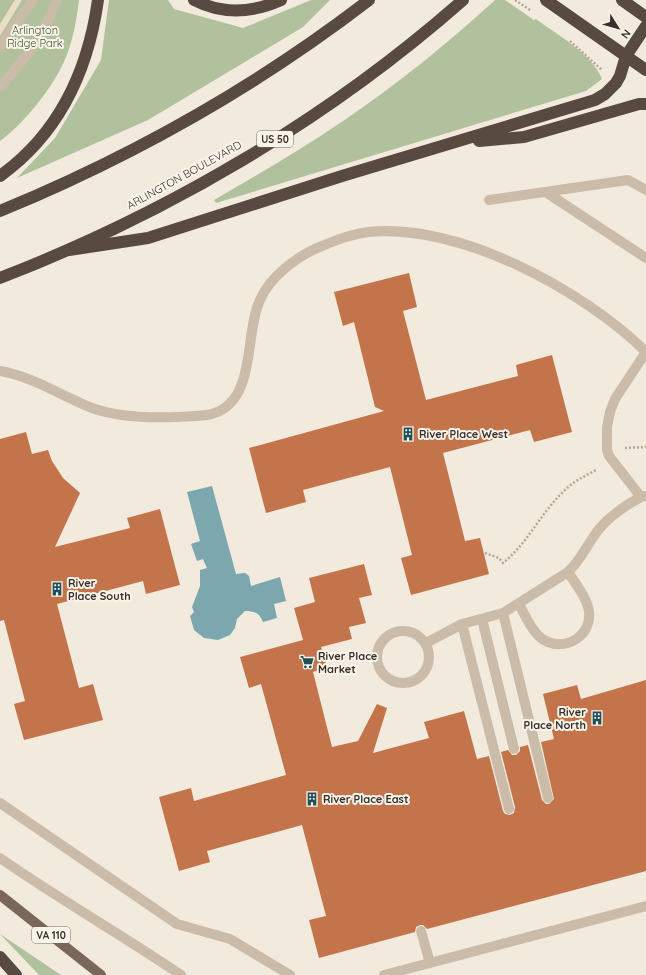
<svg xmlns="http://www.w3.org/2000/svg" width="646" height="975" viewBox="0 0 646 975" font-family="Quicksand,sans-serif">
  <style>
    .green { fill: #b1c19d }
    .plaza { fill: #eaddc5 }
    .water { fill: #7da7af }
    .building { fill: #c3744a }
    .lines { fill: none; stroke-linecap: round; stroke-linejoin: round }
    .path { stroke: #b6a693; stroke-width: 2.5; stroke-dasharray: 2 2; stroke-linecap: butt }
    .lane { stroke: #cabca9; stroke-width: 10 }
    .primary { stroke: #79685a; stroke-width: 10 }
    .highway { stroke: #584a40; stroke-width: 12 }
    .labels { text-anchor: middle; stroke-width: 4; stroke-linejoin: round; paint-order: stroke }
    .shield { fill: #f9f4ea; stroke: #716a63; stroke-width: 1 }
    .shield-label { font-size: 10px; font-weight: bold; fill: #372f29 }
    .park-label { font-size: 11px; fill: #42552d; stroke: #f9f4ea }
    .street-label { font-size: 11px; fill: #372f29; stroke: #f9f4ea }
    .poi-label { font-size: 11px; font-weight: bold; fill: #372f29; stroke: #f9f4ea; text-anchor: start }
  </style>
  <rect width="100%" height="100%" fill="#f2eadd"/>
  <!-- green -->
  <path class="green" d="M 0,0 L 79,0 C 77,18 73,40 66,57 C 55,85 24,124 0,141 Z
    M 109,0 L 168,0 L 174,9 L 243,28 L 311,0 L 330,0 L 303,27 L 148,120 L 17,178 L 55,138 L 101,60 Z
    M 495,0 L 505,0 L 534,20 L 536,19 C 557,35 593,54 602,79 L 586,91 L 216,203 L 214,200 C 259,174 304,148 346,119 C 399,83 448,43 495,0 Z
    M 0,934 L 61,975 L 39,975 Z"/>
  <!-- plaza -->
  <path class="plaza" d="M 15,0 L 22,0 L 0,36 L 0,24 Z"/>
  <!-- water -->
  <path class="water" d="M 212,486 L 236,574 L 245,573 L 249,576 L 251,586 L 280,577 L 286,601 L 274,604 L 277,618 L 263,622 C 260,613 254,611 245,611 L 237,619 L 235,628 L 230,635 L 218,640 L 204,638 L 194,630 L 190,616 L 194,612 L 192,607 L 200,586 L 200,570 L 207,568 L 203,559 L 197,561 L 191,544 L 200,541 L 187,492 Z"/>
  <!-- building -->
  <path class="building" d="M 409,273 L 417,307 L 403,311 L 426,400 L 518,376 L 516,365 L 552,355 L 572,432 L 534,442 L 530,430 L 443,453 L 465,541 L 480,538 L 489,574 L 411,595 L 401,558 L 412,555 L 390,467 L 303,490 L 306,502 L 266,513 L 249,448 L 384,411 L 375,407 L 354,322 L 343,326 L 334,292 Z
    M 26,432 L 32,454 L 48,450 L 52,461 L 63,478 L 80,493 L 55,547 L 130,528 L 127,518 L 160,509 L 180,585 L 146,594 L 143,581 L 57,604 L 79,688 L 93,684 L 103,720 L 24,740 L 14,704 L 25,701 L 4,620 L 0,621 L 0,439 Z
    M 364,564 L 372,595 L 359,598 L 366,623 L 349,627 L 352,639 L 321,647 L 327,667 L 313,672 L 332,747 L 358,741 L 377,704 L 387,708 L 373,753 L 429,738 L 424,722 L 464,711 L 477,759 L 489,756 L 503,811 L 505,814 L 510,815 L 514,813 L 515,807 L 501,752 L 508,750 L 512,755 L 516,755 L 520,751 L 520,747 L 528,745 L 542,800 L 546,804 L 549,804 L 554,799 L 541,742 L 554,739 L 543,694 L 577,685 L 581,699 L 646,680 L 646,871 L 427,929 L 423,925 L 420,925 L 416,927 L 415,932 L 319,958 L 309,920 L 326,916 L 302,825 L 207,851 L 210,862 L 179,871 L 159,797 L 191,788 L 194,801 L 286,775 L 261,684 L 249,688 L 240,657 L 303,640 L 294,608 L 315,602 L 309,578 Z"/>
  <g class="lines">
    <!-- path -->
    <path class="path" d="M 515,0 L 530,10
      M 570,41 L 602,70
      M 625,448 L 646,447
      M 485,553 L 499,558 L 503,563 C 529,542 541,512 565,490 C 574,481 585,476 596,470"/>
    <!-- lane -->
    <path class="lane" d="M 0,47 L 33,0
      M 0,87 C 25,61 44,33 57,0
      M 547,193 L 646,258
      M 489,200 L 628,180 L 646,190
      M 646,352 L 615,399 L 610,412 L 607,427 L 607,450 L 609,456 L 641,497 L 646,496
      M 0,371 C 34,377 61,396 92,408 C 117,417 149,418 175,417 C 187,416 204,417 215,413 C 257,397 244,334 260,300 C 270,276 299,255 322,246 C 336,240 352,234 368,232 C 459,223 582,289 646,352
      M 519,604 C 525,615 531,630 541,638 C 563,655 596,635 588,607 C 585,595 575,583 568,572
      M 503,613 L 548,798
      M 482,619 L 514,749
      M 462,624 L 509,809
      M377 657a26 26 0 1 1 52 0a26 26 0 1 1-52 0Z
      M 426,643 L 462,624 L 503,613 L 568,572 C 581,560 588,543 599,529 C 610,516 626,505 641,497
      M 0,803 L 177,924 L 230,939 L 290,975
      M 0,858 C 59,899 122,935 181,975
      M 421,931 L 430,963
      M 384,975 L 646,906"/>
    <!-- primary -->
    <path class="primary" d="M 0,895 L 101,975"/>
    <!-- highway -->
    <path class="highway" d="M 194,0 C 223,15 252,13 281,0
      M 546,0 L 646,70
      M 622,0 L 646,17
      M 479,141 L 524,137 L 639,104 L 646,104
      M 0,176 C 60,133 88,71 98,0
      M 0,211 C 131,157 256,87 369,0
      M 69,250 L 148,238 L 342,176 L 595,100 L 605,94 L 616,83 L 620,76 L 626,56 L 646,26
      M 0,278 C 168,213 328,119 463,0
      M 0,957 L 16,975"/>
  </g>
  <!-- icons -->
  <defs>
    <g id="building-bare" transform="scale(1.08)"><path d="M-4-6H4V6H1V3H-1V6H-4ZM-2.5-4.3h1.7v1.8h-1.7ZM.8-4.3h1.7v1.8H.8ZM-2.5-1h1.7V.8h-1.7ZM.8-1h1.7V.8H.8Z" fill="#1f4f58" stroke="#f9f4ea" stroke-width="2.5" paint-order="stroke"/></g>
    <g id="supermarket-bare" transform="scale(1.08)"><path d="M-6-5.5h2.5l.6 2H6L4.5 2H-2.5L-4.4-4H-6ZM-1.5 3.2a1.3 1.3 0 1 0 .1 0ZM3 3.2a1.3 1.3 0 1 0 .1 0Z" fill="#1f4f58" stroke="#f9f4ea" stroke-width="2.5" paint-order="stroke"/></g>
  </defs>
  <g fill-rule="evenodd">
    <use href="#building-bare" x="408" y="434"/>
    <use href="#building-bare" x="57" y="589"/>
    <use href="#supermarket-bare" x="307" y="662"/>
    <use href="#building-bare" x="597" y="718"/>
    <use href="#building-bare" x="312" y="799"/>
  </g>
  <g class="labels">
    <!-- shield labels -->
    <g class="shield">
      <rect x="257" y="131" width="36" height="16" rx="3"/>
      <rect x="32" y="927" width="38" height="16" rx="3"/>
    </g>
    <g class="shield-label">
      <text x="275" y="143">US 50</text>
      <text x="51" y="939">VA 110</text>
    </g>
    <!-- park labels -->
    <g class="park-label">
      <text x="35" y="34">Arlington<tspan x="35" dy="13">Ridge Park</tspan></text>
    </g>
    <!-- street labels -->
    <g class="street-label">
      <text transform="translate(184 175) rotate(-29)" y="4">ARLINGTON BOULEVARD</text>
    </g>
    <!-- poi labels -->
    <g class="poi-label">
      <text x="419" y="438">River Place West</text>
      <text x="68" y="587">River<tspan x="68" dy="13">Place South</tspan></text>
      <text x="318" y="660">River Place<tspan x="318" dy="13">Market</tspan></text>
      <text x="586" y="716" text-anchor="end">River<tspan x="586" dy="13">Place North</tspan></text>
      <text x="323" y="803">River Place East</text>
    </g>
  </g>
  <!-- north arrow -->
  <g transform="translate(618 28) rotate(127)" stroke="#f9f4ea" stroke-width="3" paint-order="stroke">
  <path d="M0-3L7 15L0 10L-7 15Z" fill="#372f29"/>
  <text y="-6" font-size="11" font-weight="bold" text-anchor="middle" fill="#372f29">N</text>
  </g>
</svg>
